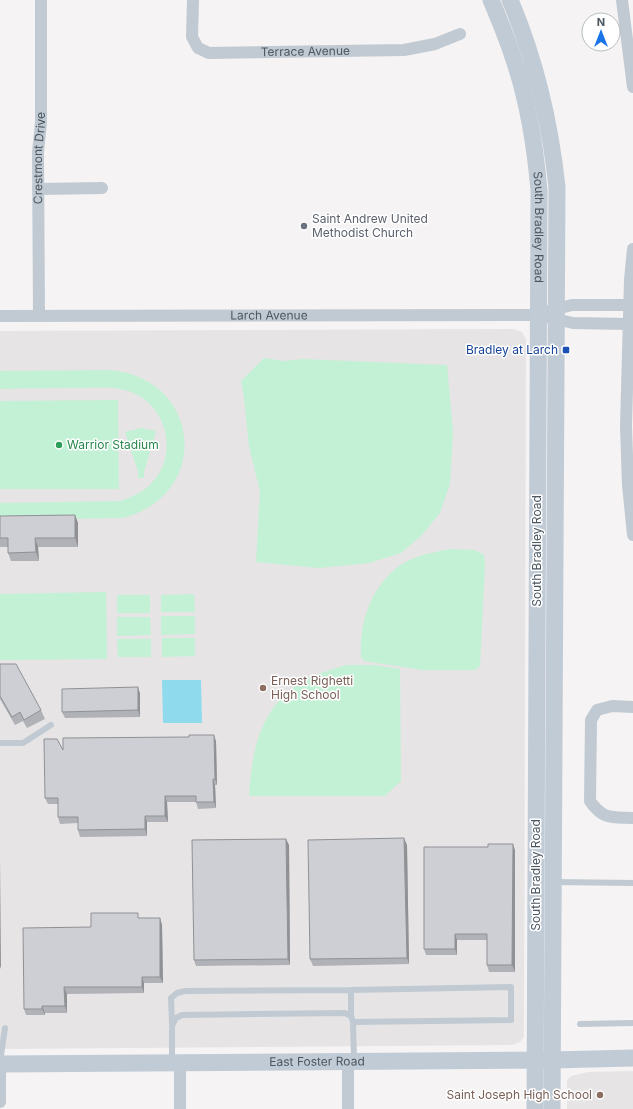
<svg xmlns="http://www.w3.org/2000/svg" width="633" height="1109" viewBox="0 0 633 1109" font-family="Inter,sans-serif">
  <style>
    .education { fill: #e6e4e5 }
    .green { fill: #c3f1d5 }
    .water { fill: #90daee }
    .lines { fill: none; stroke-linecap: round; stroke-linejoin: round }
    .lane { stroke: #c1cad2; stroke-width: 6 }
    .street { stroke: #c1cad2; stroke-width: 12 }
    .secondary { stroke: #c1cbd6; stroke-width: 17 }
    .wall { fill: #b0b2b7 }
    .shaded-wall { fill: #909195 }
    .building { fill: #cdcfd5; stroke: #909195 }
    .worship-dot { fill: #6b7280; stroke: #fff; stroke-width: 1.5 }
    .transit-dot { fill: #1a4fb4; stroke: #fff; stroke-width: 1.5 }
    .leisure-dot { fill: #2e9e5b; stroke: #fff; stroke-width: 1.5 }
    .education-dot { fill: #8d6e63; stroke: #fff; stroke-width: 1.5 }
    .labels { text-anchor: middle; stroke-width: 3; stroke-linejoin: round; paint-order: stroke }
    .street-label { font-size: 12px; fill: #4a5661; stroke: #fff }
    .worship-label { font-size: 12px; fill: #5b616d; stroke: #fff; text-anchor: start }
    .transit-label { font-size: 12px; fill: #164399; stroke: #fff; text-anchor: end }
    .leisure-label { font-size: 12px; fill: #27864d; stroke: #fff; text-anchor: start }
    .education-label { font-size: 12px; fill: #785e54; stroke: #fff; text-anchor: start }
  </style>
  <rect width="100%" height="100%" fill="#f5f3f3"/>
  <!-- education -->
  <path class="education" d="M 513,329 L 522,332 L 526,339 L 524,1037 L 520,1042 L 512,1045 L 0,1049 L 0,331 Z
    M 633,1071 L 633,1109 L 567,1109 L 567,1080 L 571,1076 L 588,1072 Z"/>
  <!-- green -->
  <path class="green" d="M 264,358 L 283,361 L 303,359 L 447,365 L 453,432 L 450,484 L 440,513 L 421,536 L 401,553 L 369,563 L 319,568 L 256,562 L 260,491 L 249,447 L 244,398 L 241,381 Z
    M 109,370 C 201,377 213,494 123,518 L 0,520 L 0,503 L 120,501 C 141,495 159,482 165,459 C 172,431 157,400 128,391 C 113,386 95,388 80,388 C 53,388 27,388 0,389 L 0,371 Z
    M 118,400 L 119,489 L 0,489 L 0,401 Z
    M 141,428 L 156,431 L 144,472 L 144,478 L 138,478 L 138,472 L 125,432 Z
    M 450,549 L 475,550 L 484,555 L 485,564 L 480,666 L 475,670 L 422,670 L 364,661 L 361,657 C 359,627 369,592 393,571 C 408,557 430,553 450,549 Z
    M 106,592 L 107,659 L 0,660 L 0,594 Z
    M 194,594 L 195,612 L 161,612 L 161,595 Z
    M 117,595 L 150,595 L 150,613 L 117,613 Z
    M 161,616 L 195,616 L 195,634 L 161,635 Z
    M 117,617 L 150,617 L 151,635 L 117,636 Z
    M 162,638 L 195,638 L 195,656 L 162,657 Z
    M 117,639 L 151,639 L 151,657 L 118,657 Z
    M 346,665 L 374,665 L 400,669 L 401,781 L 385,796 L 249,796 C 252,751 259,710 300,683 C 313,674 331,670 346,665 Z"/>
  <!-- water -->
  <path class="water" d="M 162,680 L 201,680 L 202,723 L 163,723 Z"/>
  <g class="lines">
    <!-- lane -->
    <path class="lane" d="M 0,743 L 23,743 L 51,725
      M 555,882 L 633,883
      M 351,1016 L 351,990 L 511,987 L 511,1020 L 353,1022
      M 172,1024 L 171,998 L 177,993 L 185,991 L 351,990
      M 580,1024 L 633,1023
      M 172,1061 L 172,1026 L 176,1018 L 182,1015 L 345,1013 L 351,1016 L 353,1022 L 354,1060
      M 0,1062 L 5,1028"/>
    <!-- street -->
    <g class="street">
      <path id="s1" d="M 193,0 L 192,37 L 198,48 L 209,53 L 404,50 L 435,44 L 460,34"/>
      <path d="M 622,0 L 633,87"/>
      <path d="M 38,189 L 102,188"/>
      <path d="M 633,249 L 630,280 L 626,426 L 628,485 L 633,535"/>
      <path d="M 549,311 L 572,305 L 629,305"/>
      <path id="s2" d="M 0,316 L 538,315 L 573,323 L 629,324"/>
      <path id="s3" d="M 39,316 L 38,152 L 41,123 L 41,0"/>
      <path d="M 633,707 L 612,706 L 597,710 L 591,720 L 590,801 C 603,820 612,817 633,818"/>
      <path d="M 0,1102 L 0,1064"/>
      <path d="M 180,1109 L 180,1063"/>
      <path d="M 348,1109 L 348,1062"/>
    </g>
    <!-- secondary -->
    <g class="secondary">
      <path id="s4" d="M 491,0 C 499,19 507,38 513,57 C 528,100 535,145 539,190 L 535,1109"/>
      <path d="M 510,0 C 536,61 550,121 557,187 L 552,1109"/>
      <path id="s5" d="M 0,1064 L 552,1060 L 633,1058"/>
    </g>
  </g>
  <!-- wall -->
  <path class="wall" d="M 75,515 L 78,523 L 78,547 L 38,547 L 39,561 L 11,561 L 8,553 L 8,547 L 0,547 L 0,516 Z
    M 0,664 L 41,710 L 45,719 L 27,728 L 23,721 L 15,725 L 0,699 Z
    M 138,687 L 140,694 L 140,717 L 65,718 L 62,712 Z
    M 216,741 L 217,785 L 215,785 L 216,808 L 198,809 L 196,802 L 167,802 L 168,822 L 147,822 L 147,836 L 80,837 L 78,830 L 78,823 L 60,824 L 58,817 L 58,804 L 48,804 L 45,798 L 63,750 Z
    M 286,839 L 289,845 L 290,965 L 196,966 L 194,960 Z
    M 407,845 L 409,964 L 313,966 L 310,959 Z
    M 515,850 L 515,972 L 489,972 L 487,965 L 487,940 L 457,940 L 457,955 L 426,955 L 424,949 Z
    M 140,918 L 160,918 L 162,925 L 163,983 L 144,983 L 144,993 L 67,994 L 67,1013 L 45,1013 L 45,1015 L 26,1015 L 24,1009 L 91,927 Z"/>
  <!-- shaded-wall -->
  <path class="shaded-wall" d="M 75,515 L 78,523 L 78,547 L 75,538 Z
    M 35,538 L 38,547 L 39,561 L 36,552 Z
    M 138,687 L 140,694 L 140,717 L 138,710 Z
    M 214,735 L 216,741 L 217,785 L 215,779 Z
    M 213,779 L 215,785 L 216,808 L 214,802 Z
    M 165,796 L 167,802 L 168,822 L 165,816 Z
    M 145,816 L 147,822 L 147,836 L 145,829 Z
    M 404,838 L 407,845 L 409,964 L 407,958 Z
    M 286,839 L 289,845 L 290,965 L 288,959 Z
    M 513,844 L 515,850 L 515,972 L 512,965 Z
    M 0,858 L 1,969 L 0,966 Z
    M 160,918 L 162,925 L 163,983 L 160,977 Z
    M 455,934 L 457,940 L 457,955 L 455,949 Z
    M 142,977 L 144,983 L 144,993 L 142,987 Z
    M 64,987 L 67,994 L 67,1013 L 65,1006 Z
    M 42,1006 L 45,1013 L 45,1015 L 42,1009 Z"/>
  <!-- building -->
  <path class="building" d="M 75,515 L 75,538 L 35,538 L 36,552 L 8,553 L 8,538 L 0,538 L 0,516 Z
    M 0,664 L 16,664 L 41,710 L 24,720 L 20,712 L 12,717 L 0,696 Z
    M 138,687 L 138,710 L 62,712 L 62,689 Z
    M 189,735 L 214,735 L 215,779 L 213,779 L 214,802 L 196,802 L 196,796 L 165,796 L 165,816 L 145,816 L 145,829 L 78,830 L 78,817 L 58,817 L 58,798 L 45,798 L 44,739 L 57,739 L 63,750 L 63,738 L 189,737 Z
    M 404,838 L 407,958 L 310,959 L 308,840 Z
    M 286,839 L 288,959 L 194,960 L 192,840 Z
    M 488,844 L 513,844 L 512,965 L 487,965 L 487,934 L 455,934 L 455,949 L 424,949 L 424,847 L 488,847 Z
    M 91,913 L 138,913 L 138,918 L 160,918 L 160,977 L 142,977 L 142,987 L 64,987 L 65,1006 L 42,1006 L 42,1009 L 24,1009 L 23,928 L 91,927 Z"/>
  <!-- markers -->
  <circle class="worship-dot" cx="304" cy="226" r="4"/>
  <rect class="transit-dot" x="562" y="346" width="8" height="8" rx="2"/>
  <circle class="leisure-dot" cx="59" cy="445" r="4"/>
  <g class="education-dot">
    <circle cx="263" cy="688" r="4"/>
    <circle cx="600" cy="1095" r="4"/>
  </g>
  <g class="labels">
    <!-- street labels -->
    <g class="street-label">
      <text dy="4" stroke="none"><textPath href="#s1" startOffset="158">Terrace Avenue</textPath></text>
      <text dy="4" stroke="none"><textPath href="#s3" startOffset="158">Crestmont Drive</textPath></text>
      <text dy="4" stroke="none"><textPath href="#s4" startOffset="234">South Bradley Road</textPath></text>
      <text dy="4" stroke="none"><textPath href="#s2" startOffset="269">Larch Avenue</textPath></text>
      <text transform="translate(537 551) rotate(-90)" y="4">South Bradley Road</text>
      <text transform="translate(536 875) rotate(-90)" y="4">South Bradley Road</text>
      <text dy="4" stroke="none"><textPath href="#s5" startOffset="317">East Foster Road</textPath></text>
    </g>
    <!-- worship labels -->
    <g class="worship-label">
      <text x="312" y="223">Saint Andrew United<tspan x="312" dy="14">Methodist Church</tspan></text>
    </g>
    <!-- transit labels -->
    <g class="transit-label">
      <text x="558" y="354">Bradley at Larch</text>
    </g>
    <!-- leisure labels -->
    <g class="leisure-label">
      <text x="67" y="449">Warrior Stadium</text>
    </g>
    <!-- education labels -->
    <g class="education-label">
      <text x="271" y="685">Ernest Righetti<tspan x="271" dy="14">High School</tspan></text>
      <text x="592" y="1099" text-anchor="end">Saint Joseph High School</text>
    </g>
  </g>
  <!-- north arrow -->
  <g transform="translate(601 32)"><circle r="19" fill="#ffffff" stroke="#b7bbc0"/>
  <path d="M0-3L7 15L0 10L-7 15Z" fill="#1a73e8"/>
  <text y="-6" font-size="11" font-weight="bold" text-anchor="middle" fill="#4a5661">N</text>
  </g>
</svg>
